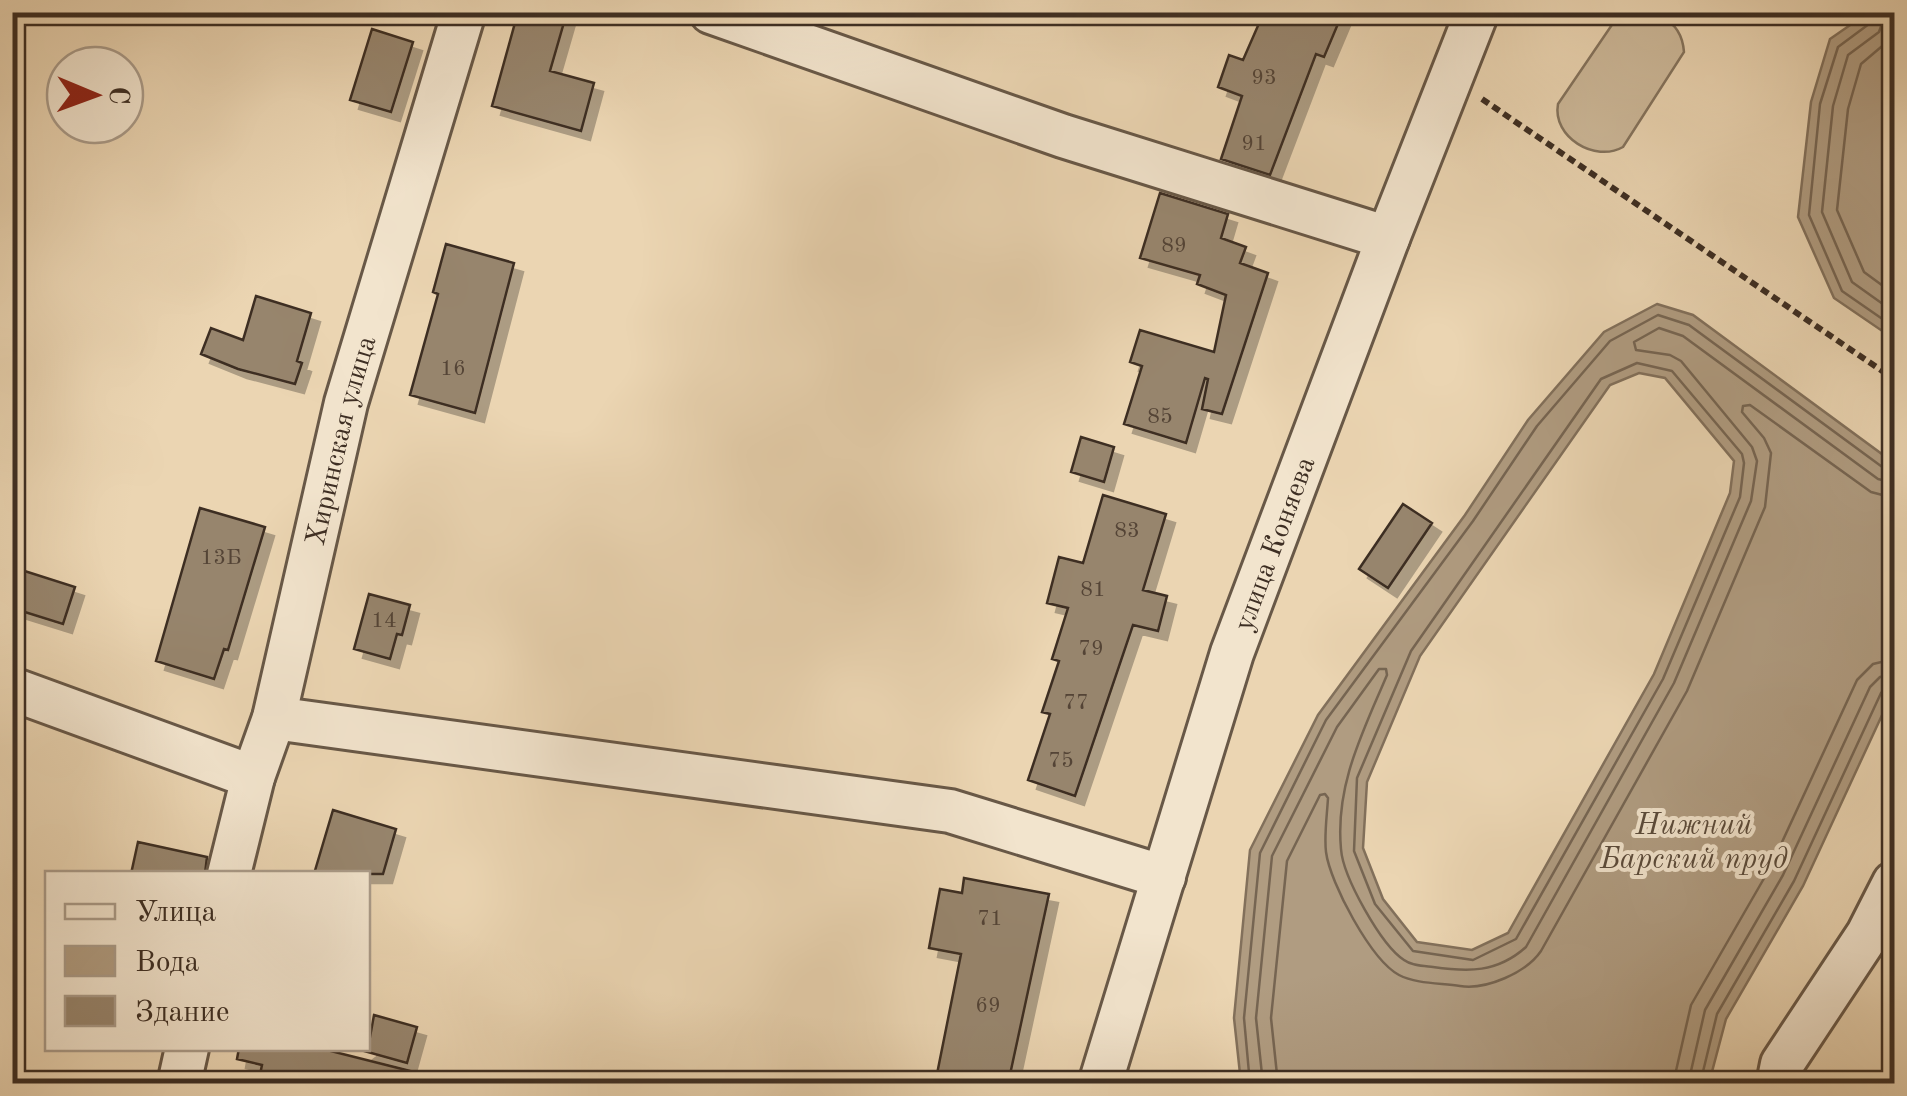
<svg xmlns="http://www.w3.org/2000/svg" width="1907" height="1096" viewBox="0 0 1907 1096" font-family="'Old Standard TT',serif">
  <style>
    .green { fill: #cdb99a; stroke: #85745e; stroke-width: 2.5 }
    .water { fill: #b09c81; stroke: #82705b; stroke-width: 2.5; fill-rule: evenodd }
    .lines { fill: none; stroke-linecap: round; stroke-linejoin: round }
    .shore { stroke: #766552; stroke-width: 2.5 }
    .building { fill: #97856d; stroke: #3d2e23; stroke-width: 2.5; filter: url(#shadow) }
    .minor-casing { stroke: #685847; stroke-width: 48 }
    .path { stroke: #3d2e23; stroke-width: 6; stroke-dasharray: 8 5; stroke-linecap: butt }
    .minor { stroke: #f2e4cd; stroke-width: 42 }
    .labels { text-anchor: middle; stroke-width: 8; stroke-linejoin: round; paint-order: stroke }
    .number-label { font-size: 22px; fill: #544436 }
    .street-label { font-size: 28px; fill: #3d2e23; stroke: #f2e4cd }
    .water-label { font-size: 30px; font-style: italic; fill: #5a4a3a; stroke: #f2e4cd }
  </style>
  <defs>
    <filter id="shadow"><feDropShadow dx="9" dy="9" stdDeviation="0" flood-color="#0004"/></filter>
  </defs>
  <rect width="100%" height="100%" fill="#ebd5b2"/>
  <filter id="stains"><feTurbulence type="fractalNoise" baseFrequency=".002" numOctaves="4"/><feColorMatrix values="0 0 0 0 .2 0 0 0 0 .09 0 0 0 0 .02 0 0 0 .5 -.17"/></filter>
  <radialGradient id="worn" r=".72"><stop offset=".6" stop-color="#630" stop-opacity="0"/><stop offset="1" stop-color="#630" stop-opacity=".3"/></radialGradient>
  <!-- green -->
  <path class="green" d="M 1620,13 C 1650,12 1681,14 1684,52 L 1623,147 C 1595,163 1552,137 1558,104 Z"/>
  <!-- water -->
  <path class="water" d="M 1869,12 L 1894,13 L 1894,339 L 1834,298 L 1798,217 L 1811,102 L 1830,39 Z
    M 1657,304 L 1693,315 L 1894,463 L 1894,678 L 1889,700 L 1803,886 L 1726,1019 L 1709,1083 L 1241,1083 L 1234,1018 L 1250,850 L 1318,715 L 1465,515 L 1528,420 L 1604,332 ZM 1639,373 L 1665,378 L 1734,461 L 1730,493 L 1654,674 L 1508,933 L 1472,950 L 1417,942 L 1383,899 L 1363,848 L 1367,782 L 1420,656 L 1610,385 Z"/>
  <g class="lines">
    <!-- shore -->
    <path class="shore" d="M 1873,12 L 1869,24 L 1838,47 L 1820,104 L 1809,215 L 1842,291 L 1894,327
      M 1886,12 L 1879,32 L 1848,55 L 1833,106 L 1822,212 L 1852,282 L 1894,312
      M 1894,36 L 1861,64 L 1848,109 L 1837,210 L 1864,272 L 1894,294
      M 1637,363 L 1672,371 L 1742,454 L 1744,463 L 1740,497 L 1663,679 L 1516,939 L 1473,960 L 1413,951 L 1375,904 L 1354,851 L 1357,778 L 1411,651 L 1601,379 Z
      M 1250,1084 L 1244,1018 L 1260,853 L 1326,720 L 1473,521 L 1537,426 L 1610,341 L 1658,315 L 1689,325 L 1885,469 L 1894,470
      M 1263,1084 L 1256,1018 L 1272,856 L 1337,727 L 1379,669 L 1386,669 L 1387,675 C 1363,732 1335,785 1341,849 C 1343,877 1381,945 1404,960 C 1412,966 1424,966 1433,967 C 1468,972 1497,973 1526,947 L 1674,683 L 1751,501 L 1757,461 L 1752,447 L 1681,361 L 1670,355 L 1636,350 L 1634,342 L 1659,328 L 1683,336 L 1878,479 L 1894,483
      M 1278,1084 L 1271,1018 L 1287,861 L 1320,795 L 1325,794 L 1328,798 C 1327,816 1324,835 1326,852 C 1330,883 1371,960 1399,975 C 1416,984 1441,983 1460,986 C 1486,990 1526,973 1541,951 L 1687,691 L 1765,507 L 1771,453 L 1764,438 L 1742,412 L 1743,406 L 1750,405 L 1871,492 L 1894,498
      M 1673,1084 L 1691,1005 L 1770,868 L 1857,680 L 1873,664 L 1894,659
      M 1688,1084 L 1705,1010 L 1783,875 L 1870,687 L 1880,677 L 1894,674
      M 1700,1084 L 1717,1014 L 1794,881 L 1881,693 L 1887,687 L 1894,687"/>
  </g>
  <!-- building -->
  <path class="building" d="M 518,12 L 567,12 L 550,71 L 594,83 L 581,131 L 492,106 Z
    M 1264,12 L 1343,12 L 1324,57 L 1316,54 L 1270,175 L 1221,159 L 1242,96 L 1218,87 L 1229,55 L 1243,60 Z
    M 372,29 L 413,42 L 391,112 L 350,100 Z
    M 1160,193 L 1228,214 L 1221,238 L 1246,247 L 1240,263 L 1268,273 L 1222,414 L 1202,409 L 1208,379 L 1205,378 L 1186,443 L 1124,424 L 1142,366 L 1130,362 L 1140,330 L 1214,352 L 1226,295 L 1197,284 L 1200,275 L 1140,258 Z
    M 446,244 L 514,263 L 475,413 L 410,395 L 438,294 L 433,292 Z
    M 256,296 L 311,313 L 297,361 L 302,363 L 295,384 L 238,369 L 201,354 L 211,328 L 243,340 Z
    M 1081,437 L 1114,447 L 1104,482 L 1071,472 Z
    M 1103,495 L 1166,514 L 1143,590 L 1167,596 L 1158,631 L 1133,625 L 1075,796 L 1028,780 L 1050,714 L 1042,712 L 1059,661 L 1052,659 L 1068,608 L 1047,603 L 1059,557 L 1083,563 Z
    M 1403,504 L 1432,523 L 1388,588 L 1359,569 Z
    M 200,508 L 265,527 L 228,650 L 224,649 L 214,679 L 156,661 Z
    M 12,567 L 75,587 L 63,624 L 12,608 Z
    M 369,594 L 410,605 L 402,635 L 397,634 L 390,659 L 354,649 Z
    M 333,810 L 396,829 L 383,874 L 314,874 Z
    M 138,842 L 207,857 L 205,874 L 131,874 Z
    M 964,878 L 1049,894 L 1008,1084 L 935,1084 L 961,954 L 929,948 L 940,889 L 962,893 Z
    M 374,1015 L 417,1027 L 407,1063 L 364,1051 L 368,1048 Z
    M 239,1048 L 319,1048 L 418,1073 L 416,1084 L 336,1084 L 308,1076 L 306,1084 L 258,1084 L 262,1065 L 237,1059 Z"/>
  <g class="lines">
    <!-- minor casing -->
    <g class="minor-casing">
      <g id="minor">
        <path d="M 711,12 L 1063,136 L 1388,238"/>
        <path d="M 12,689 L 253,777"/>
        <path d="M 274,718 L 950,811 L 1164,877"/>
        <path id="s1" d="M 229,874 L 253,777 L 274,718 L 346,403 L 464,12"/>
        <path d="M 179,1084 L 187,1048"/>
        <path id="s2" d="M 1100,1084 L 1232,653 L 1388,238 L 1477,12"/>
        <path d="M 1778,1084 L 1782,1064 L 1868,934 L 1894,883"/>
      </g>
    </g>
    <!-- path -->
    <path class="path" d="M 1482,99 L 1894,379"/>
    <!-- minor -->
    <use href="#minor" class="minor"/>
  </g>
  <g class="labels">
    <!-- number labels -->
    <g class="number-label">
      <text x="1264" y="84">93</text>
      <text x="1254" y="150">91</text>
      <text x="1174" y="252">89</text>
      <text x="453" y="375">16</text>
      <text x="1160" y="423">85</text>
      <text x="1127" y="537">83</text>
      <text x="221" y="564">13Б</text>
      <text x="1093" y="596">81</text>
      <text x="384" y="627">14</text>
      <text x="1091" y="655">79</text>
      <text x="1076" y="709">77</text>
      <text x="1061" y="767">75</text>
      <text x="990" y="925">71</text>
      <text x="988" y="1012">69</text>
    </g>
    <!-- street labels -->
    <g class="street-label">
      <text dy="10" stroke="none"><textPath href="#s1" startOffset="448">Хиринская улица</textPath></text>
      <text dy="10" stroke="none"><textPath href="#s2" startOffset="568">улица Коняева</textPath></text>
    </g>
    <!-- water labels -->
    <g class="water-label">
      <text x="1694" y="834">Нижний<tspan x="1694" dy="34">Барский пруд</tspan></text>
    </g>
  </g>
  <!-- margin -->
  <rect width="1907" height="1096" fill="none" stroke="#ebd5b2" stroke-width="50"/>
  <rect x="15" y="15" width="1877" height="1066" fill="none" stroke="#3d2e23" stroke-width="5"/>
  <rect x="25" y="25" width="1857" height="1046" fill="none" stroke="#3d2e23" stroke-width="2.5"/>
  <!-- legend -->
  <rect x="45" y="871" width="325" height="180" fill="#f2e4cd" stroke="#aa9b89" stroke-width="2.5"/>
  <rect x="65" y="904" width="50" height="15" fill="#f2e4cd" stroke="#aa9b89" stroke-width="2.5"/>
  <text x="135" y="921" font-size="30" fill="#3d2e23">Улица</text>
  <rect x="65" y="946" width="50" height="30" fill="#b09c81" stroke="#aa9b89" stroke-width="2.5"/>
  <text x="135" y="971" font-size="30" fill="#3d2e23">Вода</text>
  <rect x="65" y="996" width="50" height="30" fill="#97856d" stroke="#aa9b89" stroke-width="2.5"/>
  <text x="135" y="1021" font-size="30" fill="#3d2e23">Здание</text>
  <!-- north arrow -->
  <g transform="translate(95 95) rotate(91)"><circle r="48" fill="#f2e4cd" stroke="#aa9b89" stroke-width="2.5"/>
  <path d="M0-8L18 38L0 25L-18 38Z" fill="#8f2418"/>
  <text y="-15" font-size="28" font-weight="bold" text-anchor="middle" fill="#3d2e23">С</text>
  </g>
  <rect width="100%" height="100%" filter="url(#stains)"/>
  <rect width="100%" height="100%" fill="url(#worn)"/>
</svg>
